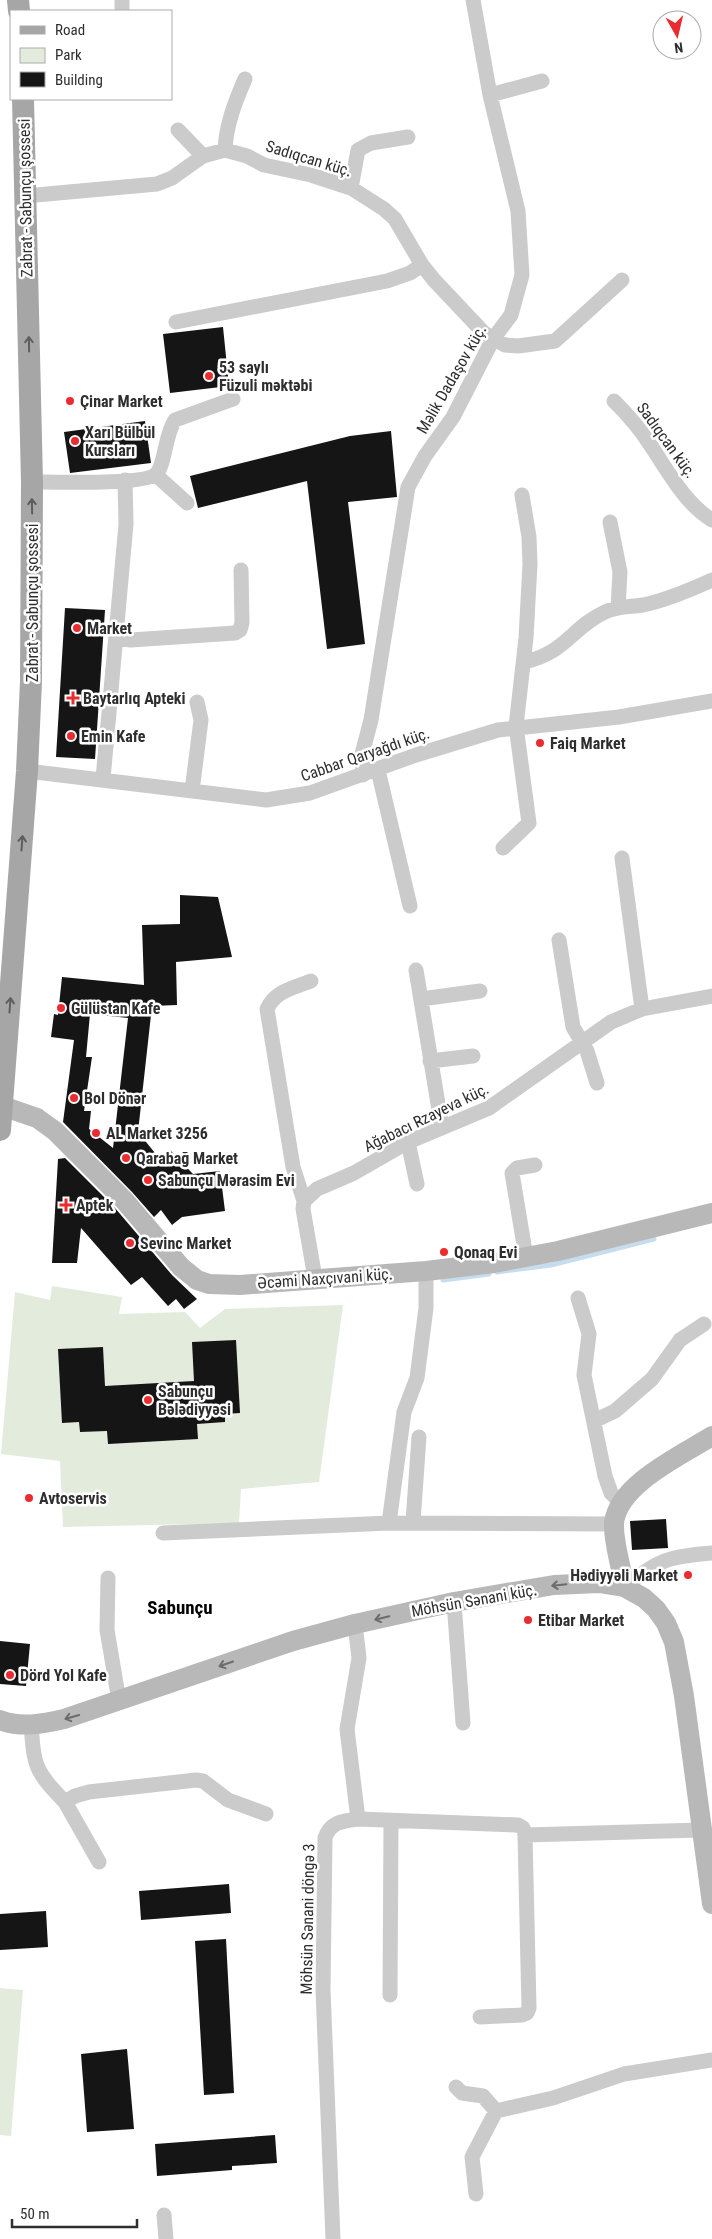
<svg xmlns="http://www.w3.org/2000/svg" width="712" height="2239" viewBox="0 0 712 2239" font-family="'Roboto Condensed',sans-serif">
  <style>
    .green { fill: #e3ecdc }
    .lines { fill: none; stroke-linecap: round; stroke-linejoin: round }
    .stream { stroke: #c7dcec; stroke-width: 5 }
    .building { fill: #151515; fill-rule: evenodd }
    .street { stroke: #cbcbcb; stroke-width: 15 }
    .secondary { stroke: #b8b8b8; stroke-width: 20 }
    .primary { stroke: #a6a6a6; stroke-width: 22 }
    .oneway { stroke: #5e5e5e }
    .oneway2 { stroke: #6c6c6c }
    .poi-dot { fill: #e92c2f; stroke: #fff; stroke-width: 2 }
    .labels { text-anchor: middle; stroke-width: 5; stroke-linejoin: round; paint-order: stroke }
    .street-label { font-size: 16px; fill: #2e2e2e; stroke: #fff }
    .poi-label { font-size: 16px; font-weight: bold; fill: #2e2e2e; stroke: #fff; text-anchor: start }
    .quarter-label { font-size: 19px; font-weight: bold; fill: #000; stroke: #fff }
  </style>
  <rect width="100%" height="100%" fill="#fff"/>
  <!-- green -->
  <path class="green" d="M 52,1286 L 122,1297 L 119,1314 L 185,1312 L 200,1328 L 225,1309 L 343,1305 L 319,1482 L 241,1489 L 239,1523 L 63,1527 L 60,1461 L 1,1454 L 15,1292 L 50,1300 Z
    M 0,1988 L 23,1990 L 11,2136 L 0,2135 Z"/>
  <g class="lines">
    <!-- stream -->
    <path class="stream" d="M 497,1272 L 551,1265 L 654,1239
      M 443,1280 L 489,1274"/>
  </g>
  <!-- building -->
  <path class="building" d="M 223,327 L 229,386 L 170,393 L 163,334 Z
    M 145,421 L 151,463 L 70,473 L 64,432 Z
    M 391,431 L 397,497 L 348,502 L 365,644 L 327,649 L 307,481 L 198,508 L 190,476 L 350,436 Z
    M 65,608 L 105,610 L 95,759 L 56,757 Z
    M 180,895 L 218,897 L 232,957 L 176,962 L 177,1005 L 152,1006 L 138,1132 L 159,1158 L 170,1150 L 193,1174 L 220,1171 L 225,1211 L 182,1217 L 172,1225 L 161,1210 L 154,1217 L 132,1192 L 63,1122 L 74,1040 L 51,1037 L 54,1014 L 58,1015 L 62,977 L 144,985 L 142,925 L 180,924 ZM 90,1014 L 128,1018 L 113,1148 L 89,1129 L 91,1111 L 84,1111 L 92,1057 L 86,1057 Z
    M 65,1158 L 115,1208 L 172,1275 L 197,1299 L 184,1309 L 176,1299 L 168,1306 L 142,1277 L 131,1285 L 81,1228 L 77,1263 L 52,1263 L 58,1159 Z
    M 236,1340 L 240,1413 L 225,1414 L 225,1422 L 197,1424 L 198,1439 L 108,1444 L 107,1431 L 80,1432 L 79,1422 L 62,1423 L 58,1349 L 103,1347 L 105,1386 L 194,1381 L 192,1342 Z
    M 666,1519 L 668,1548 L 632,1550 L 630,1521 Z
    M 0,1641 L 30,1644 L 26,1686 L 0,1684 Z
    M 229,1884 L 231,1913 L 141,1920 L 139,1891 Z
    M 46,1911 L 48,1947 L 0,1950 L 0,1914 Z
    M 226,1939 L 234,2093 L 204,2095 L 195,1941 Z
    M 127,2049 L 134,2129 L 87,2132 L 81,2054 Z
    M 275,2135 L 277,2163 L 232,2166 L 232,2170 L 157,2176 L 155,2144 Z"/>
  <g class="lines">
    <!-- street -->
    <path class="street" d="M 122,11 L 122,0
      M 490,95 L 542,81
      M 178,130 L 203,156
      M 225,150 C 226,125 235,102 245,79
      M 351,188 L 358,150 L 371,143 L 408,137
      M 25,196 L 157,184 L 172,178 L 203,156 L 225,150 L 247,156 L 264,165 L 311,175 L 351,188 L 384,209 L 395,219 L 422,265 L 434,280 L 484,333 L 505,345 L 518,346 L 555,341 L 622,280
      M 176,322 L 387,281 L 410,273 L 422,265
      M 614,401 C 627,414 639,427 649,443 C 667,469 684,503 712,520
      M 156,475 L 187,503
      M 32,482 C 52,482 145,485 156,474 C 165,466 165,434 175,420 L 233,399
      M 610,522 L 620,572 L 618,608
      M 116,638 L 131,640 L 235,633 L 240,630 L 242,623 L 241,570
      M 524,662 C 566,653 572,627 605,612 C 617,606 630,607 643,605 C 667,600 690,590 712,580
      M 378,770 L 410,906
      M 27,771 L 266,800 L 310,793 L 416,755 L 498,730 L 619,717 L 712,701
      M 363,775 L 362,754 L 371,720 L 408,487 L 425,456 L 453,417 L 493,339 L 511,315 L 522,275 L 518,211 L 490,95 L 473,0
      M 103,779 L 126,524 L 125,480
      M 192,791 L 201,720 L 197,702
      M 503,848 L 529,823 L 516,726 L 526,638 L 530,564 L 529,537 L 522,495
      M 622,858 L 642,1009
      M 559,940 L 573,1027 L 587,1051 L 597,1083
      M 416,970 L 442,1128
      M 421,999 L 480,991
      M 430,1061 L 473,1056
      M 408,1142 L 417,1184
      M 304,1201 L 293,1167 L 267,1009 C 275,991 293,988 311,981
      M 526,1257 L 512,1173 L 517,1168 L 535,1165
      M 315,1278 L 303,1209 L 304,1201 L 317,1189 L 354,1173 L 408,1142 L 489,1108 L 611,1022 L 642,1009 L 712,996
      M 578,1298 L 589,1334 L 584,1375 L 605,1476 L 611,1493 L 620,1502
      M 594,1421 L 615,1411 L 652,1379 L 680,1340 L 704,1324
      M 413,1522 L 419,1437
      M 389,1523 L 404,1412 L 417,1378 L 426,1308 L 426,1271
      M 163,1533 L 389,1523 L 614,1524
      M 108,1578 L 107,1630 L 119,1701
      M 624,1587 C 661,1559 666,1557 712,1553
      M 454,1602 L 463,1723
      M 31,1724 C 34,1767 35,1771 65,1802 L 75,1796 L 89,1792 L 196,1780 L 203,1781 L 228,1800 L 266,1814
      M 65,1802 L 99,1862
      M 358,1819 L 518,1825 L 523,1828 L 525,1835 L 529,2008 L 527,2013 L 522,2015 L 480,2017
      M 525,1835 L 701,1830
      M 390,1995 L 391,1821
      M 456,2087 L 462,2093 L 483,2096 L 496,2111
      M 476,2194 L 472,2157 L 496,2111 L 553,2098 L 624,2074 L 712,2060
      M 164,2215 L 166,2239
      M 333,2239 L 323,1990 L 325,1838 C 330,1822 343,1821 358,1819 L 347,1729 L 359,1658 L 355,1624"/>
    <!-- secondary -->
    <path class="secondary" d="M 2,1106 L 37,1118 L 55,1131 L 124,1200 L 181,1267 L 197,1280 L 209,1284 L 240,1285 L 426,1271 L 494,1263 L 558,1251 L 712,1213
      M 624,1587 C 622,1567 613,1543 614,1523 C 618,1484 682,1455 712,1436
      M 0,1720 C 20,1728 43,1724 64,1719 L 293,1641 L 355,1624 L 454,1602 L 554,1585 L 599,1583 L 624,1587 L 644,1598 L 656,1609 L 666,1623 L 674,1642 L 684,1696 L 712,1904"/>
    <!-- primary -->
    <path class="primary" d="M 18,0 L 19,11
      M 0,1130 L 27,771 L 31,681 L 32,482 L 23,99"/>
  </g>
  <!-- one-way arrows -->
  <defs><path id="oneway-shaft" d="M-6 0H5M1.5-3L5.5 0L1.5 3" fill="none" stroke-width="1.6" stroke-linecap="round" stroke-linejoin="round" transform="scale(1.25)"/></defs>
  <g class="oneway">
    <use href="#oneway-shaft" transform="translate(29 344) rotate(-91)"/>
    <use href="#oneway-shaft" transform="translate(32 506) rotate(-91)"/>
    <use href="#oneway-shaft" transform="translate(22 843) rotate(-86)"/>
    <use href="#oneway-shaft" transform="translate(10 1005) rotate(-86)"/>
  </g>
  <g class="oneway2">
    <use href="#oneway-shaft" transform="translate(559 1585) rotate(174)"/>
    <use href="#oneway-shaft" transform="translate(382 1618) rotate(167)"/>
    <use href="#oneway-shaft" transform="translate(226 1664) rotate(161)"/>
    <use href="#oneway-shaft" transform="translate(72 1717) rotate(164)"/>
  </g>
  <!-- markers -->
  <g class="poi-dot">
    <circle cx="209" cy="376" r="5"/>
    <circle cx="70" cy="401" r="5"/>
    <circle cx="75" cy="441" r="5"/>
    <circle cx="77" cy="628" r="5"/>
    <path d="M70.5 690.5h5v5h5v5h-5v5h-5v-5h-5v-5h5z"/>
    <circle cx="71" cy="736" r="5"/>
    <circle cx="540" cy="743" r="5"/>
    <circle cx="61" cy="1008" r="5"/>
    <circle cx="74" cy="1098" r="5"/>
    <circle cx="96" cy="1133" r="5"/>
    <circle cx="126" cy="1158" r="5"/>
    <circle cx="148" cy="1180" r="5"/>
    <path d="M63.5 1197.5h5v5h5v5h-5v5h-5v-5h-5v-5h5z"/>
    <circle cx="130" cy="1243" r="5"/>
    <circle cx="444" cy="1252" r="5"/>
    <circle cx="148" cy="1400" r="5"/>
    <circle cx="29" cy="1498" r="5"/>
    <circle cx="688" cy="1575" r="5"/>
    <circle cx="528" cy="1620" r="5"/>
    <circle cx="10" cy="1675" r="5"/>
  </g>
  <g class="labels">
    <!-- street labels -->
    <g class="street-label">
      <text transform="translate(309 158) rotate(17)" y="6">Sadıqcan küç.</text>
      <text transform="translate(25 198) rotate(-91)" y="6">Zabrat - Sabunçu şossesi</text>
      <text transform="translate(451 379) rotate(-60)" y="6">Məlik Dadaşov küç.</text>
      <text transform="translate(667 440) rotate(54)" y="6">Sadıqcan küç.</text>
      <text transform="translate(32 603) rotate(-90)" y="6">Zabrat - Sabunçu şossesi</text>
      <text transform="translate(365 754) rotate(-19)" y="6">Cabbar Qaryağdı küç.</text>
      <text transform="translate(426 1117) rotate(-26)" y="6">Ağabacı Rzayeva küç.</text>
      <text transform="translate(325 1278) rotate(-4)" y="6">Əcəmi Naxçıvani küç.</text>
      <text transform="translate(474 1600) rotate(-10)" y="6">Möhsün Sənani küç.</text>
      <text transform="translate(307 1919) rotate(-89)" y="6">Möhsün Sənani döngə 3</text>
    </g>
    <!-- poi labels -->
    <g class="poi-label">
      <text x="219" y="373">53 saylı<tspan x="219" dy="18">Füzuli məktəbi</tspan></text>
      <text x="80" y="407">Çinar Market</text>
      <text x="85" y="438">Xarı Bülbül<tspan x="85" dy="18">Kursları</tspan></text>
      <text x="87" y="634">Market</text>
      <text x="83" y="704">Baytarlıq Apteki</text>
      <text x="81" y="742">Emin Kafe</text>
      <text x="550" y="749">Faiq Market</text>
      <text x="71" y="1014">Gülüstan Kafe</text>
      <text x="84" y="1104">Bol Dönər</text>
      <text x="106" y="1139">AL Market 3256</text>
      <text x="136" y="1164">Qarabağ Market</text>
      <text x="158" y="1186">Sabunçu Mərasim Evi</text>
      <text x="76" y="1211">Aptek</text>
      <text x="140" y="1249">Sevinc Market</text>
      <text x="454" y="1258">Qonaq Evi</text>
      <text x="158" y="1397">Sabunçu<tspan x="158" dy="18">Bələdiyyəsi</tspan></text>
      <text x="39" y="1504">Avtoservis</text>
      <text x="678" y="1581" text-anchor="end">Hədiyyəli Market</text>
      <text x="538" y="1626">Etibar Market</text>
      <text x="20" y="1681">Dörd Yol Kafe</text>
    </g>
    <!-- quarter labels -->
    <g class="quarter-label">
      <text x="180" y="1614">Sabunçu</text>
    </g>
  </g>
  <!-- legend -->
  <rect x="10" y="10" width="162" height="90" fill="#ffffff" stroke="#ababab"/>
  <rect x="20" y="26" width="25" height="8" fill="#a6a6a6" stroke="#ababab"/>
  <text x="55" y="35" font-size="15" fill="#2e2e2e">Road</text>
  <rect x="20" y="48" width="25" height="15" fill="#e3ecdc" stroke="#ababab"/>
  <text x="55" y="60" font-size="15" fill="#2e2e2e">Park</text>
  <rect x="20" y="72" width="25" height="15" fill="#151515" stroke="#ababab"/>
  <text x="55" y="85" font-size="15" fill="#2e2e2e">Building</text>
  <!-- north arrow -->
  <g transform="translate(677 35) rotate(172)"><circle r="24" fill="#ffffff" stroke="#ababab"/>
  <path d="M0-4L9 19L0 12L-9 19Z" fill="#e92c2f"/>
  <text y="-8" font-size="14" font-weight="bold" text-anchor="middle" fill="#2e2e2e">N</text>
  </g>
  <!-- scale -->
  <path d="M12 2219v8h125v-8" fill="none" stroke="#2e2e2e" stroke-width="2.5"/>
  <text x="20" y="2219" font-size="15" fill="#2e2e2e" stroke="#ffffff" stroke-width="4" paint-order="stroke">50 m</text>
</svg>
